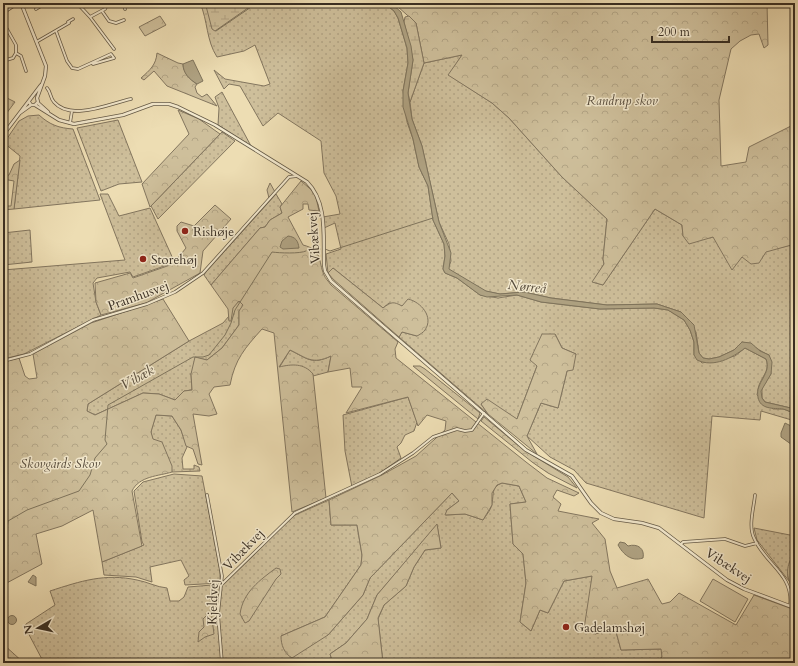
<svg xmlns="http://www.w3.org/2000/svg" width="798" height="666" viewBox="0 0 798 666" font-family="Cardo,serif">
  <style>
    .grass { fill: url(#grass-dots); stroke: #83765f }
    .forest { fill: url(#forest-crowns); stroke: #83765f }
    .wetland { fill: url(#wetland-marsh); stroke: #83765f }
    .garden { fill: #cebf9b; stroke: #83765f }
    .water { fill: #afa282; stroke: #7f745c }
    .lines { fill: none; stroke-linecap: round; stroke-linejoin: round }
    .stream { stroke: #7f745c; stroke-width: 1 }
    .minor-casing { stroke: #655a47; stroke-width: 3.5 }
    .tertiary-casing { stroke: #655a47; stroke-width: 4 }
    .minor { stroke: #f3e9ce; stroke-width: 2 }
    .tertiary { stroke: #f3e9ce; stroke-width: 2.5 }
    .poi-dot { fill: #8f2418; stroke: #f3e9ce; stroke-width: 1.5 }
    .labels { text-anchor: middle; stroke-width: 3; stroke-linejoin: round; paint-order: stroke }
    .park-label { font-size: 13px; font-style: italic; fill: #564b3b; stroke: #f3e9ce }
    .poi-label { font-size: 13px; fill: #382e23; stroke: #f3e9ce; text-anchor: start }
    .street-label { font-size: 13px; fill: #382e23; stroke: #f3e9ce }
    .water-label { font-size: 14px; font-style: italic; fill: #564b3b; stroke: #f3e9ce }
  </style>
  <defs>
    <pattern id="grass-dots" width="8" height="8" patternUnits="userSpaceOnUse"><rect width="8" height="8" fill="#cebf9b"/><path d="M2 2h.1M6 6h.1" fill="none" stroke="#b2a485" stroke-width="1.8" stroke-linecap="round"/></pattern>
    <pattern id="forest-crowns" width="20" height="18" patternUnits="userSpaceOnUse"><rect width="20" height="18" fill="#cebf9b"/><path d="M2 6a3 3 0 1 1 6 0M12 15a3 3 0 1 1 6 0" fill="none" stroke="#b2a485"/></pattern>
    <pattern id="wetland-marsh" width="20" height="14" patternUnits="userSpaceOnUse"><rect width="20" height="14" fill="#cebf9b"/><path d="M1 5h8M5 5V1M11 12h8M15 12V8" fill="none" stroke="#b2a485"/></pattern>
  </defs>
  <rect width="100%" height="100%" fill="#edddb3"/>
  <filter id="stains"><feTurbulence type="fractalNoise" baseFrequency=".005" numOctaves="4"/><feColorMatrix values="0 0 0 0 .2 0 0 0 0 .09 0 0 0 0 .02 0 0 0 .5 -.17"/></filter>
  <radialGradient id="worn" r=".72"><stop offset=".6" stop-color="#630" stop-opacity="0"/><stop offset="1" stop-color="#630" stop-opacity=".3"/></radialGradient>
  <!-- grass -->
  <path class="grass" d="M 200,3 L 384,3 L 394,11 L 398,18 L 407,48 L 408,63 L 403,91 L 407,122 L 413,139 L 419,167 L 428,186 L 433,220 L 444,244 L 445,256 L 443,269 L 445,273 L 457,278 L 480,295 L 498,298 L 517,295 L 541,302 L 600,309 L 654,308 L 668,310 L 684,320 L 690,330 L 694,342 L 694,355 L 702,363 L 735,356 L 745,348 L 766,359 C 770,369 764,374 760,383 C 758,386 758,391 757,395 L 773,409 L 784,409 L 795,414 L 795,421 L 761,411 L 760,420 L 712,416 L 704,518 L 586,483 L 574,470 L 550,457 L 527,436 L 541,403 L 558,408 L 567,371 L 576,354 L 562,348 L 555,334 L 537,366 L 517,419 L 481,404 L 488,414 L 399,337 L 402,332 L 417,336 L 402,306 L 389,303 L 383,308 L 333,268 L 328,273 L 326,254 L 341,249 L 335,223 L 324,228 L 323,217 L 340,214 L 336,196 L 324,173 L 321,141 L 278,113 L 263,126 L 240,86 L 229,84 L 224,89 L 214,70 L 225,79 L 264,86 L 270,84 L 255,45 L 244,51 L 217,57 C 206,40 208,21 200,3 Z
    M 462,55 L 449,75 L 492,103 L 509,118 L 562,177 L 607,219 L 603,259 L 604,264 L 593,282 L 603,285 L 655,209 L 682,225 L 683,236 L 713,237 L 742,257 L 795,244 L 795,409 L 765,402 L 762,398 L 762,386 L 771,374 L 769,355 C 759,351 753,344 742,342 L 734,350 L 719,357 L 709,359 L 703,358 L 699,353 L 696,332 L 681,312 L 657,304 L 607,305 L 551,298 L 524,292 L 500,294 L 485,291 L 448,269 L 451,261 L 449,244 L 439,222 L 422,146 L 412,119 L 410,102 L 424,63 Z
    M 222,92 L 251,146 L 218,125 L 219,108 L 215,97 Z
    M 39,115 C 50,125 59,128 73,129 L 100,200 L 14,209 L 20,156 L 4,143 L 19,121 L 28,116 Z
    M 118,120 L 142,182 L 119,184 L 101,191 L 77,128 Z
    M 222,132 L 235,141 L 158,219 L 151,206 Z
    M 100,194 L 108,194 L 119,216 L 150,208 L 174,261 L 173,263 L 133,277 L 130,272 L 97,278 L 93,283 L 96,302 L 101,315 L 24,354 L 3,359 L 3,270 L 125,260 Z
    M 276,194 L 282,204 L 280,207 L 282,213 L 270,220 L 265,227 L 260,228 L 211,285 L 204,275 L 206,272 Z
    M 30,230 L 32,262 L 3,265 L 3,233 Z
    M 239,301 L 244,305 L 239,311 L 239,325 L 222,348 L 207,360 L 198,358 L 191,374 L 192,390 L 184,391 L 175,400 L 159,394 L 143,393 L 95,415 L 87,411 L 88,404 L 189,341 L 223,323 L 229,316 L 229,320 L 232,308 Z
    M 290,350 C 308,359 312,365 331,356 L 328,372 L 313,376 L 310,371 L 279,368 Z
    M 408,397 L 417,422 L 414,431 L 405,435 L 401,443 L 397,447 L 401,458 L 380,473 L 352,487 L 345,451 L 343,415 Z
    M 156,415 L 172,416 L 181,430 L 187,447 L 182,458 L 183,469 L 194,469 L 194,465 L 199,467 L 200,471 L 172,472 C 172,457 153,448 151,433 C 151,428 155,420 156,415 Z
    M 174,474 L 202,476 L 220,571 L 220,583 L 185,585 L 184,580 L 189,576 L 181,560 L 150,567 L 152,582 L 136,577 L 104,575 L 102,562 L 144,545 L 142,542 L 134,491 L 143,482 Z
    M 502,483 L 519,486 L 526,502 L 510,504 L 513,544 L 523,554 L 526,583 L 520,622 L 531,631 L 540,610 L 548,613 L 564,581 L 592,576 L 591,628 L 595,634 L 615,628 L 621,650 L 662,649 L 662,657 L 655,663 L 383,663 L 378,619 L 384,605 L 406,586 L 414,567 L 425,550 L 441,548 L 437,525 L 377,595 L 367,619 L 346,643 L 330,654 L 333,663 L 44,663 L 25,627 L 26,624 L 55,605 L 50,591 C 81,581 105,573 137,580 C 148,582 156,587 167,588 L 170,601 L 179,601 L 184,597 L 188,587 L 224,584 L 293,516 L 329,500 L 331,525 L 357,525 L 362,555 L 361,565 L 325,617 L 281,636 L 328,635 L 363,595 L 370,578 L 452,493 L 459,501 L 447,510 L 446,515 L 465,514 L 483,520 C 486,515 492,509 492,503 C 494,494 491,487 502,483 Z
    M 754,528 L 795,536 C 795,541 796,549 795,553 C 791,562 785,571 789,581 L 757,540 Z
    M 3,644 L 24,663 L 3,663 Z"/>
  <!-- forest -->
  <path class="forest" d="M 402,3 L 767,3 L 768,45 L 764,48 L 759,34 L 751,35 L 740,41 L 731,49 L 719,100 L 721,166 L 746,162 L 749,147 L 795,124 L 795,244 L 766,252 L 759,263 L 751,264 L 742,257 L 732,270 L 713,237 L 689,244 L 683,236 L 682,225 L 655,209 L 603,285 L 592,282 L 604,264 L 603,259 L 607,219 L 562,177 L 509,118 L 492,103 L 448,75 L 462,55 L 424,63 L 416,23 L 397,6 Z
    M 160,16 L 166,25 L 145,36 L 139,27 Z
    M 157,53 L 178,63 L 183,64 C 183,72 190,80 197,84 L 195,87 L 197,93 L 202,97 L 207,94 L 217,106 L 167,86 L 154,71 L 144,80 L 141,78 C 150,70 156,65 157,53 Z
    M 3,96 L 15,102 L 3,118 Z
    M 178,110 L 199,119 L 220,134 L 150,207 L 142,184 L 189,134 Z
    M 20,160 L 14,209 L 3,210 L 3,206 L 11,206 L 14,181 L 3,179 L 3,177 L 9,175 L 14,164 Z
    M 301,181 L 315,193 L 319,211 L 309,210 L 308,204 L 303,204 L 303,209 L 288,217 L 303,245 C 323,250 318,261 324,275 C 325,278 329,282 331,285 L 398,342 L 395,349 L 396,358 L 526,462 L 547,478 L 579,493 L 574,496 L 557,490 L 553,497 L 561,504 L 558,511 L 599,519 L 592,523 L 605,539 L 610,571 L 617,588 L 648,579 L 662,604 L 670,602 L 679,593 L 736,625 L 754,595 L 795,610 L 795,663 L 655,663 L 662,657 L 661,649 L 621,650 L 615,628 L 595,634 L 591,628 L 584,629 L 592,576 L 564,581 L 548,613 L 540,610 L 531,631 L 520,622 L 526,583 L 523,554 L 513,544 L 510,504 L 526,502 L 519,486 L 502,483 L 497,485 L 492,493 L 492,505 L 483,520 L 465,514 L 445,515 L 447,510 L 459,501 L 452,493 L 370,578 L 363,595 L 328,635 L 292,658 C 284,653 281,645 281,636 L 325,617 L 361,565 L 362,555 L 357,525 L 331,525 L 329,500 L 382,475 L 416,456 L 445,430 L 446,421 L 427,415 L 418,426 L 408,397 L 346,413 L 362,387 L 352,387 L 350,368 L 328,372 L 331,356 C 312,365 307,358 290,350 L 279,367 C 292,364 304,363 313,374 L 326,498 L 292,512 L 274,333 L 262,329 C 245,348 235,359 230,385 L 214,387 L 209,394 L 217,414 L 209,416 L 193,414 L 202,465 L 198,464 L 193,449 L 186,446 L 181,430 L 172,416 L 156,415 L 151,432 L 153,439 L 162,442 L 172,466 L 172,472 C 159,476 139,476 132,491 L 142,546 L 102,562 L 93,510 L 62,526 L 36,534 L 42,564 L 3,585 L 3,362 L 19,358 L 25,376 L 29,379 L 37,378 L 33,354 L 91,323 L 163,299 L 189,341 L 88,404 L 87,411 L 95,415 L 143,393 L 159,394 L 175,400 L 184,391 L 192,390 L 191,374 L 195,357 L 207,360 L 222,348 L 239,325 L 239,311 L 243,305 L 239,301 L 233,308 L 231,321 L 229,321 L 228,309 L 211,285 L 260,228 L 265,227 L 270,220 L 282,213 L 280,207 Z
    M 270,183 L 275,192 L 269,198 L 267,190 Z
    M 215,205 L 231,219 L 203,251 L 200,273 L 146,303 L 101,315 L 96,302 L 95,283 L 130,273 L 133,278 L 173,264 L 186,248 L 177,231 L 177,226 L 181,222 L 194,226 Z
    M 333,268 L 383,308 C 391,302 393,301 402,306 L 408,299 C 421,302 434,317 425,330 C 424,332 419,335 417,336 L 402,332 L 399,337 L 333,279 L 328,273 Z
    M 542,334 L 555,334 L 562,348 L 576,354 L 573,370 L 567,371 L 558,408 L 541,403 L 527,436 L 537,454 L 488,414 L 481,404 L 487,399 L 517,419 L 537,366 L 530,360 Z
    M 413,366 L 420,366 L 425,369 L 480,413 L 478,419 Z
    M 484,417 L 524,450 L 568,477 L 577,488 L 548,473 L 532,462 L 481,421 Z
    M 437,524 L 441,548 L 425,550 L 414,567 L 406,586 L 384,605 L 378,618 L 383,663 L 333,663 L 330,654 L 346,643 L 367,619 L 377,595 Z
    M 795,553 L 791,580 L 793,590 C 786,577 785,565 795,553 Z
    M 276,568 L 280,569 L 281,574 L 276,579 L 249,621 L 245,623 L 240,614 C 243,592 260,580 276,568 Z
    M 211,611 L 214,634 L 205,637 L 198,642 L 199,632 L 204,627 L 203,619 Z"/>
  <!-- wetland -->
  <path class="wetland" d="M 219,3 L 255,3 L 215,31 L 212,29 L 206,6 Z
    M 409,16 L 416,23 L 424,63 L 410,102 L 408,93 L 413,60 L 404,22 L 405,17 Z"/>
  <!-- garden -->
  <path class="garden" d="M 795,560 L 795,604 C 791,597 789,567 795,560 Z
    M 713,579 L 748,599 L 735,622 L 700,601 Z"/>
  <!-- water -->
  <path class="water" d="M 384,3 L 391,3 L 401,12 L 411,46 L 413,60 L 408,93 L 412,119 L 422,146 L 439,222 L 451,253 L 449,269 L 486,291 L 500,294 L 524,292 L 551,298 L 607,305 L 657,304 L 681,312 L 694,325 L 699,353 L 703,358 L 709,359 L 719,357 L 734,350 L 742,342 L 751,343 L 760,351 L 769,355 L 772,362 L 771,374 L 761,391 L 762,398 L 765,402 L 795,409 L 795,414 C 791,412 787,410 783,409 C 774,408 760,410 758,397 C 755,382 772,374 766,359 L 745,348 C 732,358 714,368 697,360 L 694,355 L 694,342 L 690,330 L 684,320 L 668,310 L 654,308 L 600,309 L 541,302 L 517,295 L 487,297 L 480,295 L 457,278 L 445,273 L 443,269 L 445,256 L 444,244 L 433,220 L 428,186 L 419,167 L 413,139 L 403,107 L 403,91 L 408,63 L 407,48 L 398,18 L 394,11 Z
    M 193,60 L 203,81 L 197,84 C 189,79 183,73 183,64 Z
    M 288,236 C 296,237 298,241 299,248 L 283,249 L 280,247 L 282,241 Z
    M 785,423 L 795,428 L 795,447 L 781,437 L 781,433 Z
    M 620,542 L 625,543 L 628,546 C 638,543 645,549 643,558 C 631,562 623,554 618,545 Z
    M 33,575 L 36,577 L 36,586 L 28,582 Z
    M7.5 620a4.5 4.5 0 1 1 9 0a4.5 4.5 0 1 1-9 0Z"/>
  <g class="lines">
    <!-- stream -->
    <path class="stream" d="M 216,31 L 257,3
      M 310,248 L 320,249
      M 325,249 L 330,251 L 433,218
      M 6,538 L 8,521 L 27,510 L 79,491 L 90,475 L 95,458 L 107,444 L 105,440 L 108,405 L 193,357 L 203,357 L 209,355 L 225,335 L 231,323 L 235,310 L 272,252 C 279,253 300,254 306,251
      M 3,542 L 4,540"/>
    <!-- minor casing -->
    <g class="minor-casing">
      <path id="minor" d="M 77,3 L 90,17 L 114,49
        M 123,3 L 125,9
        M 139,3 L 140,3
        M 36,9 L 46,3
        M 102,11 L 109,21 L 116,23 L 124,20
        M 3,13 L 18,3
        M 90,17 L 105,9 L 108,3
        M 3,22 L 16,45 L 16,53 L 21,56 L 26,71
        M 56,31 L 67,61 L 72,68 L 78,69 L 111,54 L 114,58 L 93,64
        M 38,41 L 69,23 L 68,22 L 73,19
        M 3,61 L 13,58 L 16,53
        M 47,88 C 51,92 50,98 54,102 C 71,122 111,103 131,99
        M 70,123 L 72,111
        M 3,361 L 30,354 L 93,320 L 147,304 L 175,292 L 203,273 L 289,177 L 297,176
        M 207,495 L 222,576 L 218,614 L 222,663
        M 755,495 C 754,507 748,526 754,538 C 765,564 794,574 790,606
        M 681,544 L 683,542 L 725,539 L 745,546 L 757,543
        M 221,585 L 295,513 L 380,474 L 413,453 L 433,437 L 457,429 L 465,431 L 472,430 L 484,413"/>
    </g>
    <!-- tertiary casing -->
    <g class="tertiary-casing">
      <path id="tertiary" d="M 21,3 L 46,66 L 45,76 L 37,98
        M 29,102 L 31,105 L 35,105 L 38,102 L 37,98
        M 38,103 L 48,112
        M 35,105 L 59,120 L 74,124 L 123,115 L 153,104 L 169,104 L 178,107 L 215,125 L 307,182 C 328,203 323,237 324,265 L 325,271 L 331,281 L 526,450 L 572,476 L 591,503 L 601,513 L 614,519 L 642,523 L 659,528 L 727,580 L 744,589 L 795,608
        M 20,113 L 31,105
        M 3,135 L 41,85"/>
    </g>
    <!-- minor -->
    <use href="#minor" class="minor"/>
    <!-- tertiary -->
    <use href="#tertiary" class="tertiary"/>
  </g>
  <!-- markers -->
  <g class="poi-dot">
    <circle cx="185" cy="231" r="4"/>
    <circle cx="143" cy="259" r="4"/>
    <circle cx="566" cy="627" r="4"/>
  </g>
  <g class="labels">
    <!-- park labels -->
    <g class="park-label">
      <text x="622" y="105">Randrup skov</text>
      <text x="60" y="468">Skovgårds Skov</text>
    </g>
    <!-- poi labels -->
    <g class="poi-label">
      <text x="193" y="236">Rishøje</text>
      <text x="151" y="264">Storehøj</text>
      <text x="574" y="632">Gadelamshøj</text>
    </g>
    <!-- street labels -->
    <g class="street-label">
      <text transform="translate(313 238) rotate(-94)" y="5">Vibækvej</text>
      <text transform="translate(138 295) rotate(-20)" y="5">Pramhusvej</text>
      <text transform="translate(243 549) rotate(-46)" y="5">Vibækvej</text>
      <text transform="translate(729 565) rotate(33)" y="5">Vibækvej</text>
      <text transform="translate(212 602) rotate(-88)" y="5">Kjeldvej</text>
    </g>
    <!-- water labels -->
    <g class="water-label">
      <text transform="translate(527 286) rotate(6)" y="5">Nørreå</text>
      <text transform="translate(137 377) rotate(-29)" y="5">Vibæk</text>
    </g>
  </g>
  <!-- margin -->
  <rect width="798" height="666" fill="none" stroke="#edddb3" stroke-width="16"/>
  <rect x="4" y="4" width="790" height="658" fill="none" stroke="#382e23" stroke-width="2"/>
  <rect x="8" y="8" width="782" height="650" fill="none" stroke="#382e23"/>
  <!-- north arrow -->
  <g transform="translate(38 628) rotate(261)" stroke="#f3e9ce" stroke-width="3" paint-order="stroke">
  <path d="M0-3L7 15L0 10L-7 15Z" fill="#382e23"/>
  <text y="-6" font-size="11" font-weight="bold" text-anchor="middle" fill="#382e23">N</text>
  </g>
  <!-- scale -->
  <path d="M652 36v6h77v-6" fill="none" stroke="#382e23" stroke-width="2"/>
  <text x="658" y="36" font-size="12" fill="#382e23" stroke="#f3e9ce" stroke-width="3" paint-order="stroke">200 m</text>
  <rect width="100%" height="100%" filter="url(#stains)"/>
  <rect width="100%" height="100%" fill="url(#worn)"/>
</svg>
